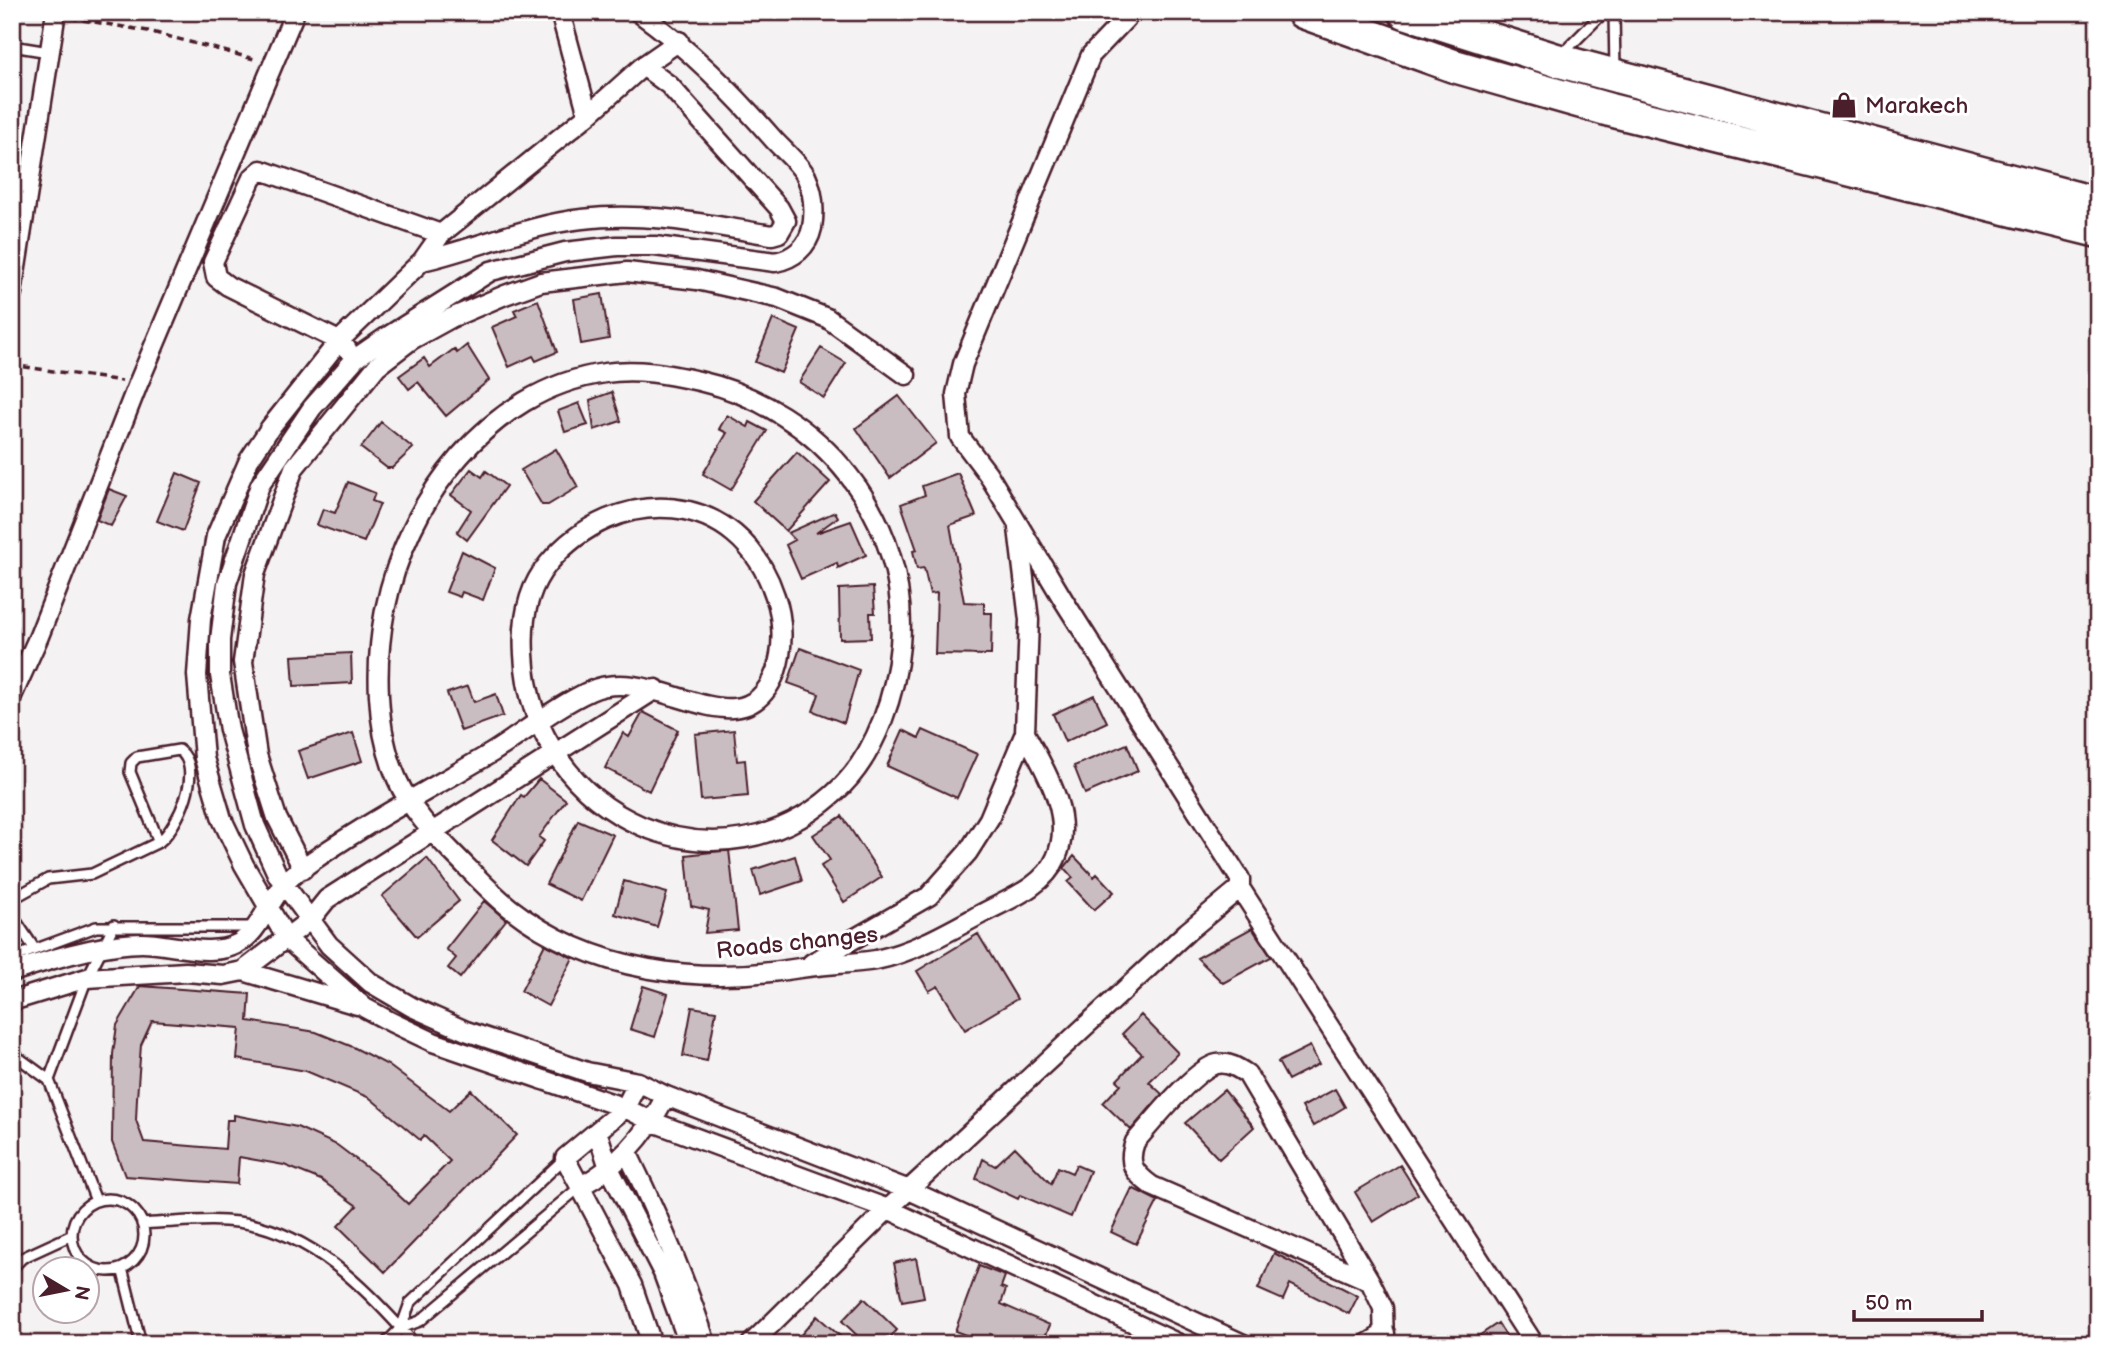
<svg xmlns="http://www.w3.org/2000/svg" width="2110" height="1356" viewBox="0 0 2110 1356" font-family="'Balsamiq Sans',sans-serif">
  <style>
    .building { fill: #cabdc1; stroke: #4a1f2b; stroke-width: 2; fill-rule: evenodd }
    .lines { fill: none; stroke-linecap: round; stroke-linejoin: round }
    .lane-casing { stroke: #4a1f2b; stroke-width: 14 }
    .street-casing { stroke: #4a1f2b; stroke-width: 23 }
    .highway-casing { stroke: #4a1f2b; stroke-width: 37 }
    .path { stroke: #4a1f2b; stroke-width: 3.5; stroke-dasharray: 7 5; stroke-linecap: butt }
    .lane { stroke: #fff; stroke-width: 9 }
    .street { stroke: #fff; stroke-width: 18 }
    .highway { stroke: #fff; stroke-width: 32 }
    .labels { text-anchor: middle; stroke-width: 6; stroke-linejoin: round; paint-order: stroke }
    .poi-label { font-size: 23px; fill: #4a1f2b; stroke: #fff; text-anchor: start }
    .street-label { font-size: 23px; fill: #4a1f2b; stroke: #fff }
  </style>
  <rect width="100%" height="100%" fill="#f4f2f2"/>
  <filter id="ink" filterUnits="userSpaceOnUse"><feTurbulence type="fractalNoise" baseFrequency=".0143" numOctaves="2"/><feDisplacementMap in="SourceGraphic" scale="14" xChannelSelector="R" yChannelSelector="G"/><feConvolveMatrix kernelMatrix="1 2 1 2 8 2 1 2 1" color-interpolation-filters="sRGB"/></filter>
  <g filter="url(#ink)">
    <!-- building -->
    <path class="building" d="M 602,294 L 609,339 L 581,344 L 574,299 Z
      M 538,300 L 557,352 L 536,361 L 533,356 L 509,367 L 492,327 L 517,316 L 514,310 Z
      M 773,319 L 799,330 L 781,373 L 755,362 Z
      M 467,345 L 489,380 L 446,416 L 418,382 L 409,389 L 399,376 L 424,358 L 430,367 L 454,349 L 457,353 Z
      M 821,348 L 846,363 L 824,398 L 799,382 Z
      M 612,392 L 621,421 L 594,430 L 590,400 Z
      M 899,396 L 936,443 L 890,478 L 856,428 Z
      M 579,403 L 588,425 L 565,432 L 558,411 Z
      M 727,415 L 748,427 L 750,422 L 767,431 L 731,490 L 703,474 L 727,433 L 719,429 Z
      M 381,422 L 413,448 L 392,468 L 387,468 L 361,448 Z
      M 556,449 L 578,487 L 548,505 L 542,505 L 521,470 Z
      M 797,452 L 830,482 L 786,531 L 753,501 Z
      M 471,469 L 482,477 L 486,471 L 506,486 L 467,540 L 457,532 L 471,510 L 451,495 Z
      M 177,473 L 201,483 L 183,531 L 157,521 Z
      M 958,473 L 976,516 L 950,525 L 964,602 L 984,603 L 984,613 L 992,613 L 991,655 L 935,654 L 937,593 L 930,594 L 924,568 L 917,569 L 913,551 L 917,550 L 901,504 L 925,495 L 922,486 Z
      M 348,482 L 375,493 L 372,501 L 380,504 L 364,542 L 317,525 L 323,509 L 335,513 Z
      M 109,489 L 127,496 L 111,526 L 97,520 Z
      M 835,512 L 838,517 L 816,533 L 851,521 L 866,555 L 838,568 L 837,563 L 801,579 L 786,545 L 795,540 L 788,533 Z
      M 462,551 L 495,568 L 483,600 L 462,592 L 460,597 L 446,592 Z
      M 873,587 L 875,613 L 870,613 L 871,638 L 840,639 L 839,589 Z
      M 800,648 L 859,670 L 844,723 L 813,711 L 819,694 L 788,683 Z
      M 351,653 L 352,683 L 294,686 L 292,656 Z
      M 468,686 L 474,702 L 496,694 L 503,716 L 461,731 L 447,693 Z
      M 1094,695 L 1107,722 L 1065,742 L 1053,714 Z
      M 643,712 L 678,730 L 649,791 L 605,768 L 623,733 L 629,737 Z
      M 734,730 L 737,761 L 745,760 L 748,796 L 701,800 L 695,734 Z
      M 903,730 L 919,738 L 923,730 L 977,754 L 957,798 L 887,766 Z
      M 353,733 L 362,761 L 308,779 L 298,751 Z
      M 1127,744 L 1138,771 L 1085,794 L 1074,766 Z
      M 539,779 L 566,800 L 539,837 L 544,841 L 526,866 L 492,840 L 521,795 L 524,797 Z
      M 842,816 L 882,877 L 844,902 L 821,866 L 830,860 L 813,835 Z
      M 578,820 L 613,835 L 581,901 L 546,884 Z
      M 729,850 L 738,930 L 705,933 L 709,910 L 691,906 L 686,855 Z
      M 795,856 L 802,881 L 760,895 L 753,870 Z
      M 1074,856 L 1094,877 L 1097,874 L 1114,892 L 1094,910 L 1068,882 L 1073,878 L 1064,868 Z
      M 427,858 L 459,901 L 417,937 L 382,896 Z
      M 624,881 L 667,893 L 657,927 L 615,914 Z
      M 484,901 L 506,920 L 460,978 L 448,968 L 456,958 L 446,949 Z
      M 1252,928 L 1271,957 L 1223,983 L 1197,958 Z
      M 978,934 L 1017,999 L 965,1030 L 938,986 L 929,991 L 917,971 Z
      M 545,944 L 573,958 L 548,1006 L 521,991 Z
      M 140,986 L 250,994 L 248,1021 L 316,1032 L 353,1047 L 388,1065 L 449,1111 L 471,1090 L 517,1135 L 385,1272 L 338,1226 L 357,1206 L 321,1180 L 284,1165 L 239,1157 L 237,1184 L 125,1176 L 112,1142 L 113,1054 L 117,1025 ZM 152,1021 L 240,1028 L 237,1059 L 306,1071 L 370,1098 L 420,1140 L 424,1136 L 450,1161 L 408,1204 L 378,1176 L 337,1145 L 297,1127 L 234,1115 L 234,1120 L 227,1120 L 225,1149 L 144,1142 L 136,1120 L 137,1098 L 141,1045 Z
      M 643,986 L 668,994 L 655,1037 L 630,1029 Z
      M 692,1007 L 716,1011 L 707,1061 L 683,1056 Z
      M 1141,1015 L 1178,1053 L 1149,1082 L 1162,1094 L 1131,1130 L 1103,1103 L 1121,1084 L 1117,1080 L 1142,1054 L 1122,1034 Z
      M 1310,1046 L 1319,1064 L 1288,1080 L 1278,1062 Z
      M 1335,1089 L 1345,1107 L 1313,1126 L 1302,1107 Z
      M 1224,1090 L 1254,1127 L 1219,1159 L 1185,1123 Z
      M 1015,1147 L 1051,1184 L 1058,1167 L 1072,1173 L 1076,1165 L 1090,1171 L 1071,1217 L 1020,1195 L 1018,1199 L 976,1179 L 983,1159 L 995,1166 Z
      M 1400,1165 L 1418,1194 L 1373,1222 L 1355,1192 Z
      M 1132,1188 L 1158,1201 L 1136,1244 L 1111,1232 Z
      M 1274,1253 L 1358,1296 L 1349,1314 L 1290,1284 L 1283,1300 L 1258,1289 Z
      M 916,1258 L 924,1297 L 902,1301 L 894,1263 Z
      M 979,1266 L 1005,1276 L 1001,1287 L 1006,1289 L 1001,1304 L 1050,1325 L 1042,1344 L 1014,1344 L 990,1334 L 986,1343 L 955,1331 Z
      M 864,1298 L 897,1330 L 884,1344 L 866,1344 L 842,1321 Z
      M 817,1316 L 849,1344 L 793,1344 Z
      M 1498,1323 L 1511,1344 L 1467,1344 Z"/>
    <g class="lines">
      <!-- lane casing -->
      <g class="lane-casing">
        <path id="lane" d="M 1614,12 L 1615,71
          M 12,46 L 49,52
          M 1560,56 L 1604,12
          M 12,191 L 27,194
          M 12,899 L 48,879 L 92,874 L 159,842 C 178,827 205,768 179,750 L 137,757 L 131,763 L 130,772 L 159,842
          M 12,915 L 34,948
          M 12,958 L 96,927 L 255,927
          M 12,1053 L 49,1080 L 96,1201
          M 49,1080 L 87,978 L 114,925
          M72 1235a36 36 0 1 1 72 0a36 36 0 1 1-72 0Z
          M 142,1224 C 179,1222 223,1216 259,1226 C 323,1243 373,1296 415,1344
          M 12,1268 L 22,1258 L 72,1235
          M 122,1268 L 141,1344
          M 401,1328 L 410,1303 L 565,1158
          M 385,1344 L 401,1328 L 420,1321 L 581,1186"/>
      </g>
      <!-- street casing -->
      <g class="street-casing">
        <path id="street" d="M 560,12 L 588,115
          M 638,12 C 690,49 733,93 774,140 C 784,151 799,163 806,176 C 814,193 815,210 812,228 C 808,247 793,259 775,262 L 655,246 L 617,246 L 565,252 L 491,271 L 385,338 L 356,358 L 312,408 L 260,485 L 227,583 L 220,640 L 220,675 L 229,730 L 255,825 L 278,876 L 329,945 L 371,983 L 412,1007 L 466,1031 L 587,1072 L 638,1082 L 666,1096 L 909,1190 L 1243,1344
          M 1132,12 L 1091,55 L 963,364 L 956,394 L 960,437 L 988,474 L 1064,601 L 1240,879 L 1240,888 L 1534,1344
          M 679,41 L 643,66 L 588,115 L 441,234 L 422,261 L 339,341 L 270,428 L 249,460 L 216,536 L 201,619 L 197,675 L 204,758 L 222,819 L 244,865 L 287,939 L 365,1008 L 391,1022 L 433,1042 L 625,1108 L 653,1122 L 888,1209 L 1179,1344
          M 422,261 C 475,249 527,225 582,219 C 648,211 708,225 772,235 L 779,233 L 786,221 L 779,208 L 669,85 L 643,66
          M 12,293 L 56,12
          M 347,349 L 339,341 L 228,286 L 216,277 L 213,262 L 252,178 L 261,170 L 441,234
          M 12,696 L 39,636 L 138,384 L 295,12
          M 303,869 L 277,818 L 257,755 L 243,662 L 255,574 L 294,468 L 377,366 L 411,340 L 451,318 L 505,295 L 541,282 L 627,272 L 697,280 L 777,298 L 827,318 L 906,375
          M 812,963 L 929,896 L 968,852 L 989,819 L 1025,733 L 1029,620 L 1018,528
          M 243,971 L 357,1005
          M 12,972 C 48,960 105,943 142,943 C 170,943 211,958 237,944 C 262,932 270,892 297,872 C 358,827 428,791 493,752 C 525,732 555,707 590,691 C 655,661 743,758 776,671 C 784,648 783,618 775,596 C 739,487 616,482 548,564 C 527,589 522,623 524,654 C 531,818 724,905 843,785 C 877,750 896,692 900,645 C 911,519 820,408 699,381 C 668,374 637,368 605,373 C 488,390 407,500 385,610 C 375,663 375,729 397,779 C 410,809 433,833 455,855 C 473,873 490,892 510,908 C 593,973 699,985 800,968 C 826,964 851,964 876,960 C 914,952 948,932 981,914 C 1007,900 1044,887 1056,858 C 1075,816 1045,770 1025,733
          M 12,1001 L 87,978 L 186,972 L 223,975 L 243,971 L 311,919 L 327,899 L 656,689
          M 638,1082 L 625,1108 L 565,1158 L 632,1285 L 652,1344
          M 598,1134 L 609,1168 L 663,1273 L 689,1344
          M 627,1152 C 658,1215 685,1277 706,1344
          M 581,1186 C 619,1166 646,1134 666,1096
          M 1370,1281 L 1247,1074 C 1238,1068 1229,1062 1217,1064 C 1195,1068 1151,1124 1135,1142 C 1127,1164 1134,1173 1152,1186 L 1370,1281 L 1383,1308 L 1384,1344
          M 751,1344 L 888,1209 L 1187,932 L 1240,888
          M 1367,1344 L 1385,1333"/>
      </g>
      <!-- highway casing -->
      <g class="highway-casing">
        <path id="highway" d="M 1303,12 L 1454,66 L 1610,110 L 2098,231
          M 1405,12 L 1556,60 L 2098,204"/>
      </g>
      <!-- path -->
      <path class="path" d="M 71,18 L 148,31 L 258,60
        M 12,365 L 122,381"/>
      <!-- lane -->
      <use href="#lane" class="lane"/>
      <!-- street -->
      <use href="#street" class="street"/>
      <!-- highway -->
      <use href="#highway" class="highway"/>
    </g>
  </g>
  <!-- icons -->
  <defs>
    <g id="shop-bare" transform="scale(2.1)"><path d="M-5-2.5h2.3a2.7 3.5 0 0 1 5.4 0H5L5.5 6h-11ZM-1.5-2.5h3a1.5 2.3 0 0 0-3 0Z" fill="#4a1f2b" stroke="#fff" stroke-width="2.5" paint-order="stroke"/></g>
  </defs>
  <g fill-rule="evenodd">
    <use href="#shop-bare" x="1844" y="105"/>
  </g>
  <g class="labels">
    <!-- poi labels -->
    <g class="poi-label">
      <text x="1865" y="113">Marakech</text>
    </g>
    <!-- street labels -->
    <g class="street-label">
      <text transform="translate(797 942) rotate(-6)" y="8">Roads changes</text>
    </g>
  </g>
  <!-- margin -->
  <rect width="2110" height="1356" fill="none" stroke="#fff" stroke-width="42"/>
  <rect x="21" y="21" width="2068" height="1314" fill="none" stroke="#4a1f2b" stroke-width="2.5" filter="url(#ink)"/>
  <!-- north arrow -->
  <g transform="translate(66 1290) rotate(100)"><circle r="33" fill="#ffffff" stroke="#b7a5aa" stroke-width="2"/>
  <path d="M0-5L12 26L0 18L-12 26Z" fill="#4a1f2b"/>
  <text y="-10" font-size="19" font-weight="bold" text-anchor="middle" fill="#4a1f2b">N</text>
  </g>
  <!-- scale -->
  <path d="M1854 1310v10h128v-10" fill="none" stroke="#4a1f2b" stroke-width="3.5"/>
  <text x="1865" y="1310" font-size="21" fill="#4a1f2b" stroke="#ffffff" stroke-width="5" paint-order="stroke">50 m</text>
</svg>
